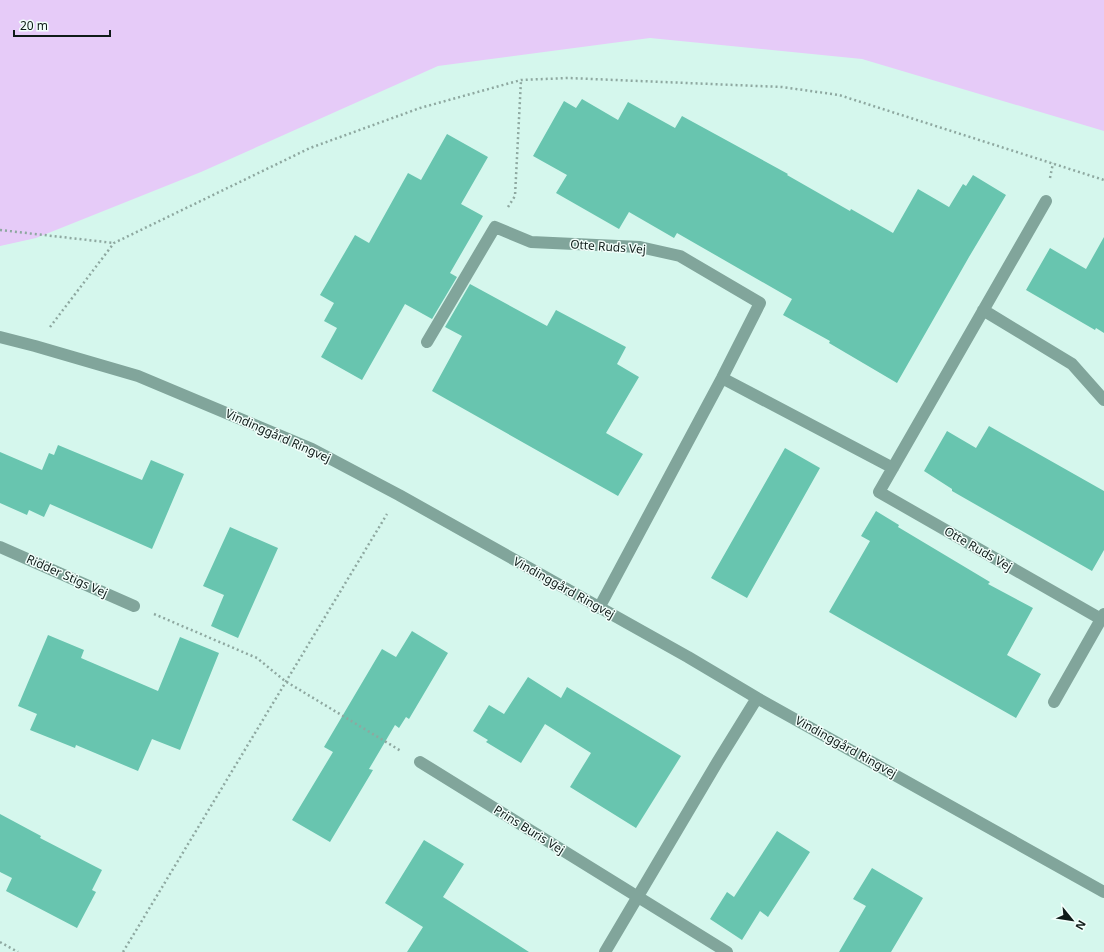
<svg xmlns="http://www.w3.org/2000/svg" width="1104" height="952" viewBox="0 0 1104 952" font-family="'Noto Sans',sans-serif">
  <style>
    .green { fill: #e6cbf8 }
    .building { fill: #68c5af }
    .lines { fill: none; stroke-linecap: round; stroke-linejoin: round }
    .path { stroke: #8ea8a0; stroke-width: 2.5; stroke-dasharray: 2 3; stroke-linecap: butt }
    .minor { stroke: #81a59b; stroke-width: 12 }
    .labels { text-anchor: middle; stroke-width: 3; stroke-linejoin: round; paint-order: stroke }
    .street-label { font-size: 12px; fill: #0f1b18; stroke: #f2fffb }
  </style>
  <rect width="100%" height="100%" fill="#d5f7ed"/>
  <!-- green -->
  <path class="green" d="M 0,0 L 1104,0 L 1104,131 L 862,59 L 650,38 L 438,66 L 201,172 L 36,238 L 0,246 Z"/>
  <!-- building -->
  <path class="building" d="M 582,99 L 618,120 L 628,102 L 675,128 L 682,116 L 788,174 L 787,175 L 850,211 L 851,209 L 893,233 L 918,189 L 949,207 L 963,184 L 966,186 L 973,175 L 1006,195 L 969,257 L 897,383 L 829,343 L 830,341 L 783,315 L 792,299 L 677,233 L 674,238 L 629,212 L 619,229 L 556,193 L 567,175 L 533,156 L 564,101 L 576,108 Z
    M 447,134 L 488,157 L 461,204 L 483,216 L 450,273 L 457,277 L 432,319 L 405,304 L 362,380 L 321,357 L 337,328 L 324,321 L 334,303 L 320,295 L 355,235 L 369,243 L 408,173 L 421,180 Z
    M 1104,237 L 1104,333 L 1096,328 L 1095,330 L 1026,290 L 1050,248 L 1086,269 Z
    M 470,284 L 547,326 L 556,310 L 626,347 L 617,364 L 639,377 L 606,433 L 643,454 L 618,496 L 432,391 L 462,336 L 445,327 Z
    M 989,426 L 1104,491 L 1104,550 L 1092,571 L 952,491 L 952,489 L 924,471 L 947,431 L 976,448 Z
    M 58,445 L 142,480 L 151,460 L 184,474 L 152,549 L 50,504 L 44,517 L 29,510 L 27,515 L 0,503 L 0,452 L 42,470 L 49,453 L 54,455 Z
    M 785,448 L 820,468 L 747,598 L 711,578 Z
    M 876,511 L 899,525 L 898,527 L 990,582 L 988,584 L 1033,608 L 1007,655 L 1041,674 L 1016,718 L 829,612 L 870,541 L 861,536 Z
    M 230,527 L 278,548 L 238,638 L 211,626 L 224,595 L 203,586 Z
    M 412,631 L 448,653 L 409,719 L 406,717 L 399,728 L 395,725 L 369,769 L 373,770 L 330,842 L 292,820 L 333,752 L 324,747 L 382,649 L 396,657 Z
    M 48,635 L 84,650 L 81,658 L 158,691 L 180,637 L 219,653 L 180,750 L 152,739 L 138,771 L 76,745 L 75,748 L 30,730 L 37,714 L 18,706 Z
    M 528,677 L 561,698 L 567,687 L 681,756 L 636,828 L 570,787 L 591,753 L 545,724 L 521,763 L 486,742 L 488,740 L 473,731 L 489,705 L 504,714 Z
    M 0,814 L 41,836 L 40,838 L 102,870 L 92,890 L 96,892 L 77,928 L 6,891 L 12,878 L 0,872 Z
    M 777,831 L 810,852 L 768,917 L 760,911 L 742,940 L 710,919 L 727,892 L 734,897 Z
    M 424,840 L 464,864 L 443,897 L 529,952 L 407,952 L 423,927 L 385,903 Z
    M 872,868 L 923,898 L 891,952 L 839,952 L 866,906 L 853,899 Z"/>
  <g class="lines">
    <!-- path -->
    <path class="path" d="M 1050,178 L 1053,163
      M 508,207 L 515,196 L 521,80
      M 0,230 L 114,243
      M 50,327 L 114,243 L 310,148 L 420,108 L 521,80 L 568,78 L 782,87 L 839,95 L 1104,180
      M 154,614 L 257,658 L 285,681 L 401,751
      M 0,942 L 18,952
      M 123,952 L 387,514"/>
    <!-- minor -->
    <path class="minor" d="M 1046,201 L 879,492 L 1101,619
      M 983,310 L 1072,364 L 1104,400
      M 0,337 L 35,346 L 138,376 L 312,449 L 399,495 L 688,657 L 757,698 L 1104,892
      M 427,342 L 495,227 L 531,242 L 640,247 L 680,256 L 760,303 L 722,378 L 599,608
      M 722,378 L 893,468
      M 0,547 L 134,606
      M 1054,702 L 1104,614
      M 420,762 L 727,952
      M 605,952 L 718,761 L 757,698"/>
  </g>
  <g class="labels">
    <!-- street labels -->
    <g class="street-label">
      <text transform="translate(608 247) rotate(4)" y="4">Otte Ruds Vej</text>
      <text transform="translate(278 436) rotate(24)" y="4">Vindinggård Ringvej</text>
      <text transform="translate(978 549) rotate(30)" y="4">Otte Ruds Vej</text>
      <text transform="translate(67 576) rotate(24)" y="4">Ridder Stigs Vej</text>
      <text transform="translate(564 588) rotate(29)" y="4">Vindinggård Ringvej</text>
      <text transform="translate(846 747) rotate(29)" y="4">Vindinggård Ringvej</text>
      <text transform="translate(529 830) rotate(32)" y="4">Prins Buris Vej</text>
    </g>
  </g>
  <!-- north arrow -->
  <g transform="translate(1072 920) rotate(120)" stroke="#f2fffb" stroke-width="3" paint-order="stroke">
  <path d="M0-3L7 15L0 10L-7 15Z" fill="#0f1b18"/>
  <text y="-6" font-size="11" font-weight="bold" text-anchor="middle" fill="#0f1b18">N</text>
  </g>
  <!-- scale -->
  <path d="M14 30v6h96v-6" fill="none" stroke="#0f1b18" stroke-width="2"/>
  <text x="20" y="30" font-size="12" fill="#0f1b18" stroke="#f2fffb" stroke-width="3" paint-order="stroke">20 m</text>
</svg>
